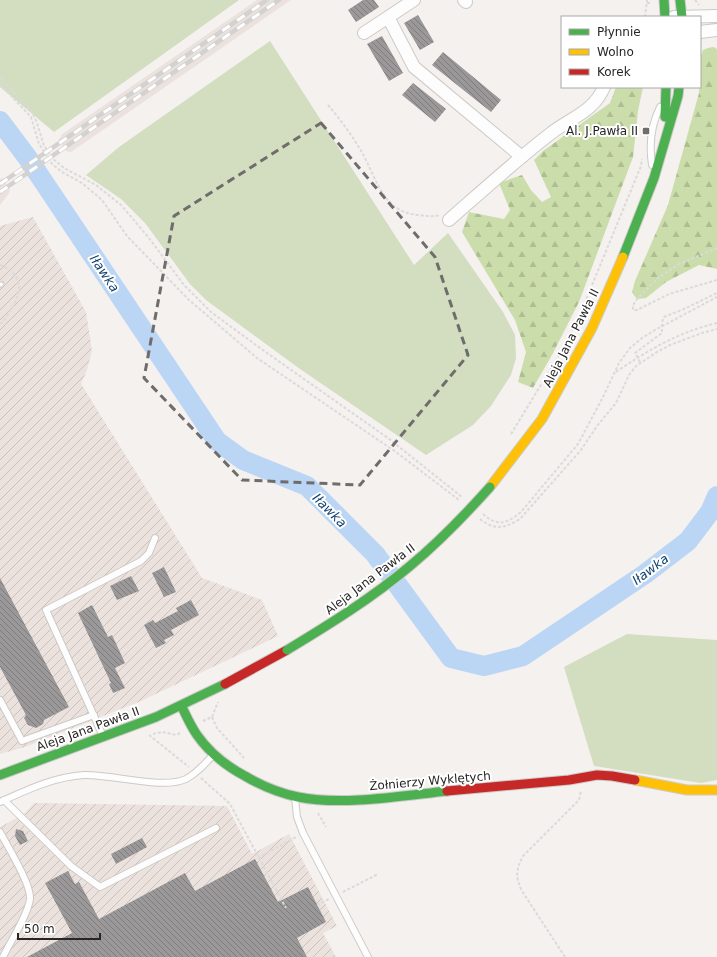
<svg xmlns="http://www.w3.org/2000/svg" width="717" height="957" viewBox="0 0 717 957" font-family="'DejaVu Sans',sans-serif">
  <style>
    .built { fill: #ebe1dd }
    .industrial { fill: url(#industrial-furrows) }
    .forest { fill: url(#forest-firs) }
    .garden { fill: #d2debf }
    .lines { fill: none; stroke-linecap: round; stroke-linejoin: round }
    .river { stroke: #bbd6f5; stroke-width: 20 }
    .building { fill: url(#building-back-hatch) }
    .lane-casing { stroke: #cdcac8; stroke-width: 8 }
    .street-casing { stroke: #cdcac8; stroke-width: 14 }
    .fast-casing { stroke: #cdcac8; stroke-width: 11 }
    .slow-casing { stroke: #cdcac8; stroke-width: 11 }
    .jam-casing { stroke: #cdcac8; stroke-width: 11 }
    .path { stroke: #dbdada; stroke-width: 2; stroke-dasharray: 3 2; stroke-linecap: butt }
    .lane { stroke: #fdfdfd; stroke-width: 6 }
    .street { stroke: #fdfdfd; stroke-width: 12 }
    .fast { stroke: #4caf50; stroke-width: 9 }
    .slow { stroke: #ffc107; stroke-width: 9 }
    .jam { stroke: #c62828; stroke-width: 9 }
    .rail-casing { stroke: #d3d2d1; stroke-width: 4.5 }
    .rail { stroke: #fff; stroke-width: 3; stroke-dasharray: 9; stroke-linecap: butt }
    .fast-bridge-casing { stroke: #cdcac8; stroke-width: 11; stroke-linecap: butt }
    .fast-bridge { stroke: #4caf50; stroke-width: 9 }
    .marked { fill: none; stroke: #6f6c6b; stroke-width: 3; stroke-dasharray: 8 5; stroke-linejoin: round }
    .poi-dot { fill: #6f6c6b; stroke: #fff; stroke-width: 1.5 }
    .labels { text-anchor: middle; stroke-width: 4; stroke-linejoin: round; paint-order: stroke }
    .poi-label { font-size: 12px; fill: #282524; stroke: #fff; text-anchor: end }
    .street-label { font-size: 12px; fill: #282524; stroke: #fff }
    .water-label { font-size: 13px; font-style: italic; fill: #134472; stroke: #fff }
  </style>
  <defs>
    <pattern id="industrial-furrows" width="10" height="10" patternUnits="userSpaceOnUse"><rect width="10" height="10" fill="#ebe1dd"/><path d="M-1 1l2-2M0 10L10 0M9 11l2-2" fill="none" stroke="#cac1be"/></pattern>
    <pattern id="forest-firs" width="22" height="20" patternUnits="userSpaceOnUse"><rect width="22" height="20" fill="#caddaa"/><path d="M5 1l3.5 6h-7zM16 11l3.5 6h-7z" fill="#aebe92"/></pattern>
    <pattern id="building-back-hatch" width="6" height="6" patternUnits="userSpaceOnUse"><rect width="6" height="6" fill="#9a9898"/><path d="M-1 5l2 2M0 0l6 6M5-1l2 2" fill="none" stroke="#7e7c7c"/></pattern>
  </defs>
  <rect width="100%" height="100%" fill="#f4f1ef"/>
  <!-- built -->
  <path class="built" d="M 257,0 L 291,0 L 71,152 L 66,151 L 58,140 L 61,137 L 61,135 Z
    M 3,178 L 10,190 L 9,193 L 0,205 L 0,179 Z"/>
  <!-- industrial -->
  <path class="industrial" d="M 33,217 L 86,312 L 92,351 L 87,370 L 81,384 L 202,578 L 262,600 L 278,636 L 141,701 L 25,747 L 0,754 L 0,226 Z
    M 34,803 L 227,806 L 252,854 L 289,834 L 337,926 L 323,933 L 336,957 L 0,957 L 0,827 L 24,814 Z"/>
  <!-- forest -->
  <path class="forest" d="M 713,47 L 716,48 L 717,50 L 717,269 L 699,265 L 666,282 L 646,298 L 637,299 L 632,292 L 635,281 L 668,205 L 699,93 L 701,56 L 703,50 L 708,48 Z
    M 616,87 L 643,87 L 638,111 L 633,157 L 579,302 L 552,355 L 533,388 L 518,382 L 526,352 L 515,320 L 462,232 L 469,212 L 504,219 L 510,210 L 499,183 L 522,175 L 531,190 L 542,202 L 551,197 L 534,160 L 543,151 L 610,103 Z"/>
  <!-- garden -->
  <path class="garden" d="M 0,0 L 239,0 L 54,132 L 0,87 Z
    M 270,41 L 414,265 L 448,233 L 503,312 L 515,335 L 516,358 L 511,375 L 491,406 L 473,425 L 426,455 L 300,369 L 206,300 L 190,284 L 145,223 L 121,199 L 86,175 L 119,147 Z
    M 627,634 L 717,640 L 717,780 L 701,783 L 594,766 L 564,667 Z"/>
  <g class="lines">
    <!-- river -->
    <path class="river" d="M 0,121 L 27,157 L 217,441 L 243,460 L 307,486 L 375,554 L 451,658 L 484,666 L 523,656 L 645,574 L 688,541 L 710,512 L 717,496"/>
  </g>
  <!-- building -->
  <path class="building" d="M 363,0 L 374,0 L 379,7 L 356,22 L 348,10 Z
    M 418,15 L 434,42 L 420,50 L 404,23 Z
    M 382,36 L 403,73 L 389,81 L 367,44 Z
    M 443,52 L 501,100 L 491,112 L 432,65 Z
    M 413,83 L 446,109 L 435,122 L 402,95 Z
    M 164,567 L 176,592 L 164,597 L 152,573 Z
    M 131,576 L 139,591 L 117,600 L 110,586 Z
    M 0,578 L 69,707 L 44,720 L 43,724 L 36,728 L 28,725 L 24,718 L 26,715 L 0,667 Z
    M 191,600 L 199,615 L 171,630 L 174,635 L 164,640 L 166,643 L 156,648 L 144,625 L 153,620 L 155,623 L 178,611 L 176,608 Z
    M 92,605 L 108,637 L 112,635 L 125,663 L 115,668 L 125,688 L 113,693 L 109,684 L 111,683 L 78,613 Z
    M 16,829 L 23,831 L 28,841 L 20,845 L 15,836 Z
    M 142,838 L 147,847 L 116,864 L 111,854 Z
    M 255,859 L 278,902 L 308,887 L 326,922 L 297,938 L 307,957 L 27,957 L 72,933 L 45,883 L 68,871 L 75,884 L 79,882 L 99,919 L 185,873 L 195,891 Z"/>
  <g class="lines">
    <!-- lane casing -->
    <g class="lane-casing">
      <path id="lane" d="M 652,165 C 649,145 651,125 660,107
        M 0,700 L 22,741 L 94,715
        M 103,736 L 46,610 L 141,561 L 149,553 L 155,538
        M 295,798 L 297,817 L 303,833 L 368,957
        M 4,800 L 71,866 L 100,887 L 216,828
        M 0,802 C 27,790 53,777 84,775 C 111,774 163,790 186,779 C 197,773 205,764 213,755
        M 0,832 C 8,847 31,884 30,899 C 28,915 10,942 3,957"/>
    </g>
    <!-- street casing -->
    <g class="street-casing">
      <path id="street" d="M 464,0 L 466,2
        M 388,17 L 414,67 L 522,157
        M 674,17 L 717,16
        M 700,32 L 717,30
        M 364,33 L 414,0
        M 449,220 C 482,191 515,161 550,134 C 570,118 594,112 604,87"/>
    </g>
    <!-- fast casing -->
    <g class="fast-casing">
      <path id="fast" d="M 664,0 L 665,17
        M 680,0 L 682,17
        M 665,117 L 666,87
        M 623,257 L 654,178 L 678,96 L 679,87
        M 181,705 C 186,715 190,725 197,735 C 209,752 226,766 245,776 C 262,786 279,793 298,797 C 342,806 401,796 447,791
        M 0,775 L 156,717 L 225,684"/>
    </g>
    <!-- slow casing -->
    <g class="slow-casing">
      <path id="slow" d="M 490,487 L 542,419 L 592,328 L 623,257
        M 635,780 L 687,790 L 717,790"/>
    </g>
    <!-- jam casing -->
    <g class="jam-casing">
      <path id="jam" d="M 225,684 L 287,650
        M 447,791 L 569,780 L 597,775 L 612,776 L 635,780"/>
    </g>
    <!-- path -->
    <path class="path" d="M 695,0 L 699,5
      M 647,3 L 652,3
      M 645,17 L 647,0
      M 0,77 L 32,112 L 37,123 L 44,146 L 53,159 L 64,168 L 96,185 L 121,205 L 149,238 L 184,285 L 211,312 L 260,348 L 388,438 L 462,497
      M 0,84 L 31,117 L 39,144 L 52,164 L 62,172 L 82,183 L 102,200 L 127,236 L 189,300 L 257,358 L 396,452 L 459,500
      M 328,105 C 341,120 354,138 364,156 C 377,181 384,213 419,215 C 426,216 433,217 440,215
      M 717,248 L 679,264 L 658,278 L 637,299 L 633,305 L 633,310 L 637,310 L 669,294 L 717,280
      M 0,265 C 33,278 16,305 0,325
      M 640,362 L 635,353 L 662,333 L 662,322 L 664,317 L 684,309 L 717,293
      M 616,372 C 648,350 679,332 717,323
      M 511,434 L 561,352 L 583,307 L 641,166 L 642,159
      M 483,514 C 498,527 506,524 521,512 L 578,444 L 603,397 L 619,363 L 630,348 L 642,338 L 655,330 L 717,297
      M 480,519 C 495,531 505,528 520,519 L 581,450 L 597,426 L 616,403 L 629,375 L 636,366 L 657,352 L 670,345 L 702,333 L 717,329
      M 212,717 L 217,728 L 244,758
      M 203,721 L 212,717 L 218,702
      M 153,734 L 162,732 L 176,735 L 180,733
      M 149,735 L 189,767
      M 201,778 L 230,804 L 286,908
      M 318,813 L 326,827
      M 258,858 L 296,837
      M 343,892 L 378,874
      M 317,905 L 329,899
      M 565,957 L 522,891 C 515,877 516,870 523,856 L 579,800 L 581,791"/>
    <!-- lane -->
    <use href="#lane" class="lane"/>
    <!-- street -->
    <use href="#street" class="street"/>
    <!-- fast -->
    <use href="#fast" class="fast"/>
    <!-- slow -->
    <use href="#slow" class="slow"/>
    <!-- jam -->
    <use href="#jam" class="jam"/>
    <!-- rail casing -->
    <g class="rail-casing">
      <path id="rail" d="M 0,184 L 267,0
        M 0,192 L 279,0
        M 0,286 L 2,283"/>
    </g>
    <!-- rail -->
    <use href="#rail" class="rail"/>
    <!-- fast-bridge casing -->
    <g class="fast-bridge-casing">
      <path id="fast-bridge" d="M 287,650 C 330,624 372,598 410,566 C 439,542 465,515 490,487"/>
    </g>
    <!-- fast-bridge -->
    <use href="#fast-bridge" class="fast-bridge"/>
  </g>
  <!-- marked area -->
  <path class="marked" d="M 321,123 L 435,257 L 468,355 L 360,485 L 242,480 L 144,378 L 174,216 Z"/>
  <!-- markers -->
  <rect class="poi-dot" x="642" y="127" width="8" height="8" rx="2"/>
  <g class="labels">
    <!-- poi labels -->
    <g class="poi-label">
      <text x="638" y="135">Al. J.Pawła II</text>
    </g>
    <!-- street labels -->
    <g class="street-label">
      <text transform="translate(571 338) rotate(-63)" y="4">Aleja Jana Pawła II</text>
      <text transform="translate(370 579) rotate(-37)" y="4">Aleja Jana Pawła II</text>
      <text transform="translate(88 729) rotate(-20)" y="4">Aleja Jana Pawła II</text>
      <text transform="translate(430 781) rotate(-5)" y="4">Żołnierzy Wyklętych</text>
    </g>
    <!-- water labels -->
    <g class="water-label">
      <text transform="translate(105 273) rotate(56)" y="5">Iławka</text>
      <text transform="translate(330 510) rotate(45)" y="5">Iławka</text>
      <text transform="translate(650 569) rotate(-37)" y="5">Iławka</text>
    </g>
  </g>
  <!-- legend -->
  <rect x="561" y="16" width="140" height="72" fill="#ffffff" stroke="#a9a8a7"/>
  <rect x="569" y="29" width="20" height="6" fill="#4caf50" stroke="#a9a8a7"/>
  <text x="597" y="36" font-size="12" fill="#282524">Płynnie</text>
  <rect x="569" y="49" width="20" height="6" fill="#ffc107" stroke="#a9a8a7"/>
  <text x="597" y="56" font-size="12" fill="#282524">Wolno</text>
  <rect x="569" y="69" width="20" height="6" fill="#c62828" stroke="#a9a8a7"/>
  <text x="597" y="76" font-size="12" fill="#282524">Korek</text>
  <!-- scale -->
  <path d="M18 933v6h82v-6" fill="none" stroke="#282524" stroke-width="2"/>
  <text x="24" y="933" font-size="12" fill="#282524" stroke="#ffffff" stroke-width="3" paint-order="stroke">50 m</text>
</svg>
